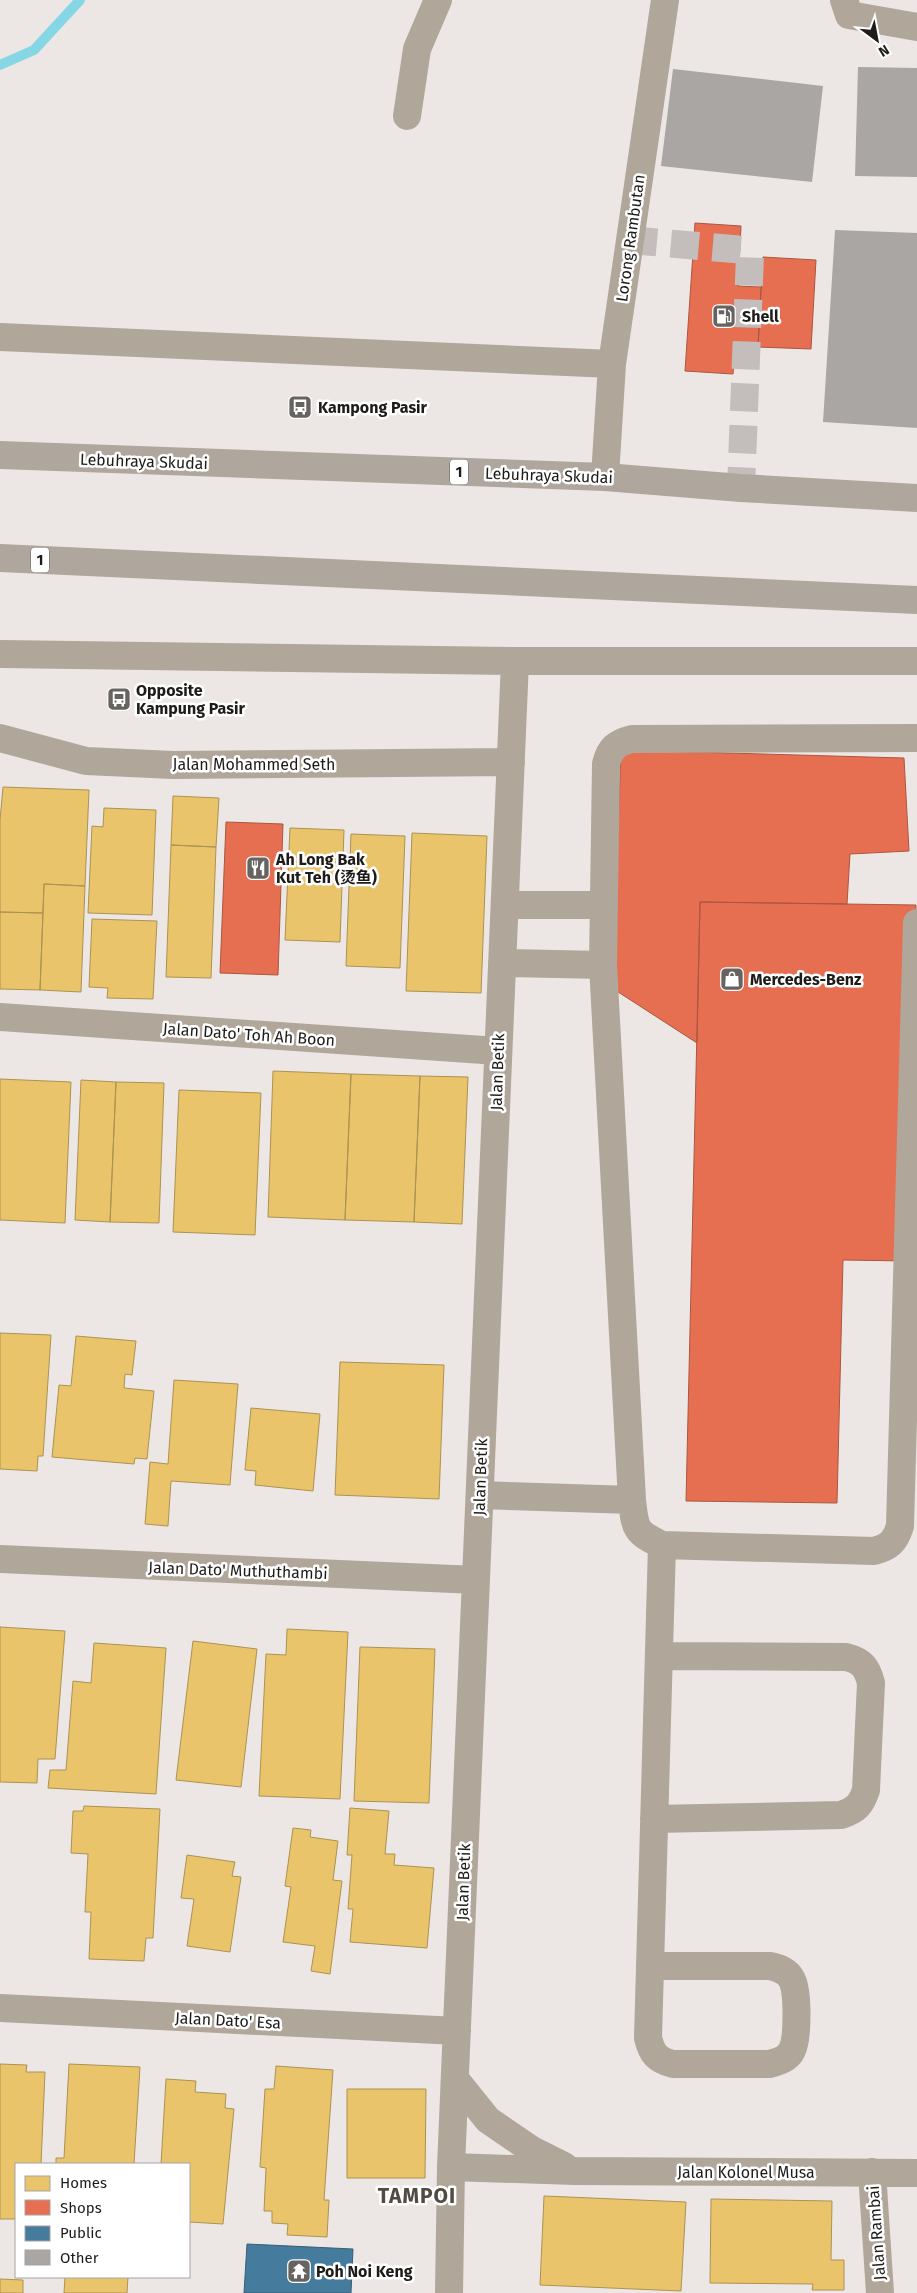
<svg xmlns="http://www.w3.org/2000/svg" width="917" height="2293" viewBox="0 0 917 2293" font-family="'Fira Sans','Noto Sans SC',sans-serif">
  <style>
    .homes { fill: #e9c46a; stroke: #ac9252 }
    .shops { fill: #e76f51; stroke: #ab5640 }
    .public { fill: #457b9d; stroke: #395e75 }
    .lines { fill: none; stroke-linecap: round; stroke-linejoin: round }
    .stream { stroke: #86d7e6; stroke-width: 10 }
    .building { fill: #a9a6a3 }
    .minor-tunnel { stroke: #c3bebb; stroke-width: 28; stroke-dasharray: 28 14; stroke-linecap: butt }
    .minor { stroke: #b0a699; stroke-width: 28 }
    .highway { stroke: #afa69d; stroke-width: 28 }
    .labels { text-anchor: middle; stroke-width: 5; stroke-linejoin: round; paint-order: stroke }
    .shield { fill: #fff; stroke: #62605e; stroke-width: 1 }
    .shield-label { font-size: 15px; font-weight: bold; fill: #1e1c19 }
    .street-label { font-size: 16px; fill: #1e1c19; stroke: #fff }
    .poi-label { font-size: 16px; font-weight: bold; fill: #1e1c19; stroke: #fff; text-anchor: start }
    .district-label { font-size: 21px; font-weight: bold; letter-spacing: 1px; fill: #514a45; stroke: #fff }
  </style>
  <rect width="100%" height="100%" fill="#ece7e4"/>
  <!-- homes -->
  <path class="homes" d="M 3,787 L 89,790 L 85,886 L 44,884 L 43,913 L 0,912 L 0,820 Z
    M 173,796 L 219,798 L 216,847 L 171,845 Z
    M 104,808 L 156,810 L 152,915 L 88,913 L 92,826 L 103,827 Z
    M 290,828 L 344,830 L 340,942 L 285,940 Z
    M 412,833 L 487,836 L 481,993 L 406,991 Z
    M 351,834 L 405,836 L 400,968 L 346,966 Z
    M 171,845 L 216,847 L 211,978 L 166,977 Z
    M 44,884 L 85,886 L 81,992 L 40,990 Z
    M 0,912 L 43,913 L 40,990 L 0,989 Z
    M 92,919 L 157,921 L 153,999 L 107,998 L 108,988 L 89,987 Z
    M 273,1071 L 351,1074 L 345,1220 L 268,1217 Z
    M 351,1074 L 420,1076 L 414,1222 L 345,1220 Z
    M 420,1076 L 468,1077 L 462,1224 L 414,1222 Z
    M 0,1079 L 71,1082 L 65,1223 L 0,1220 Z
    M 81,1080 L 116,1082 L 110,1222 L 75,1220 Z
    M 116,1082 L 164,1083 L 159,1223 L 110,1222 Z
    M 179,1090 L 261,1093 L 255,1235 L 173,1232 Z
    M 0,1333 L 51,1335 L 43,1456 L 38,1456 L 37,1471 L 0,1469 Z
    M 76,1336 L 136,1341 L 132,1375 L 125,1374 L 124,1388 L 154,1391 L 147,1459 L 135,1458 L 134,1464 L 52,1457 L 59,1385 L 71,1386 Z
    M 340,1362 L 444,1365 L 439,1499 L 335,1495 Z
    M 174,1380 L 238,1384 L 230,1485 L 171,1481 L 168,1526 L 145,1524 L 150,1462 L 168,1464 Z
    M 251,1408 L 320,1414 L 313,1491 L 255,1485 L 256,1471 L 245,1470 Z
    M 0,1627 L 65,1631 L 55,1759 L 38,1759 L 37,1783 L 0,1782 Z
    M 287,1629 L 348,1632 L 340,1799 L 259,1796 L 266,1654 L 286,1655 Z
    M 193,1641 L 257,1649 L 241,1787 L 176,1780 Z
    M 94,1643 L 166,1648 L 156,1794 L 48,1788 L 50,1770 L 66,1770 L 73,1681 L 91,1683 Z
    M 360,1647 L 435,1649 L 429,1803 L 354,1801 Z
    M 84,1806 L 160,1809 L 153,1938 L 146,1938 L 144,1961 L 89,1959 L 91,1912 L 85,1912 L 88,1854 L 71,1853 L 73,1811 L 83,1811 Z
    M 350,1808 L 389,1811 L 385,1854 L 395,1854 L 394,1865 L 434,1868 L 427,1948 L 350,1942 L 353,1909 L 348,1909 L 352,1855 L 347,1855 Z
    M 293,1828 L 311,1830 L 310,1837 L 338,1841 L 333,1880 L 342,1881 L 330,1974 L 311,1971 L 315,1946 L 283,1942 L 291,1887 L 285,1886 Z
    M 187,1855 L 235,1862 L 232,1876 L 241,1877 L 230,1952 L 187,1946 L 194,1899 L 181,1898 Z
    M 0,2064 L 27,2065 L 26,2072 L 45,2072 L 41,2164 L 16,2164 L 16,2219 L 0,2219 Z
    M 69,2064 L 140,2067 L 134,2164 L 56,2164 L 56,2158 L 64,2158 Z
    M 276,2066 L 333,2070 L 324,2200 L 329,2200 L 327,2237 L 287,2235 L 288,2224 L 272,2223 L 272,2211 L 264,2211 L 266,2168 L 260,2167 L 265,2089 L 274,2089 Z
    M 166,2079 L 196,2081 L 195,2092 L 226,2094 L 225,2108 L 234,2109 L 223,2224 L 189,2222 L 189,2164 L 161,2164 Z
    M 347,2089 L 426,2089 L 425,2178 L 347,2178 Z
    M 544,2196 L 686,2202 L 681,2291 L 540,2285 Z
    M 711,2199 L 832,2201 L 831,2260 L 844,2260 L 844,2290 L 812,2290 L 813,2284 L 710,2283 Z
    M 65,2277 L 128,2277 L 127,2293 L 64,2293 Z
    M 0,2279 L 23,2280 L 23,2293 L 0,2293 Z"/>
  <!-- shops -->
  <path class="shops" d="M 695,223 L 741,226 L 738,286 L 761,287 L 758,347 L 735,346 L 733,374 L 685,371 Z
    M 763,257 L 816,260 L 811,349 L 758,347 Z
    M 621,750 L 904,758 L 909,851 L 850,854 L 847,904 L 700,902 L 697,1043 L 612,988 Z
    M 226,822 L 283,824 L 278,975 L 220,973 Z
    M 700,902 L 916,905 L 907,1261 L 843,1260 L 837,1503 L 686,1501 Z"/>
  <!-- public -->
  <path class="public" d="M 247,2244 L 353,2249 L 351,2293 L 244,2293 Z"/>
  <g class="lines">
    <!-- stream -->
    <path class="stream" d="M 0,65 L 34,50 L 80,0"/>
  </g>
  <!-- building -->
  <path class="building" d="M 858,67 L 917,68 L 917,177 L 855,176 Z
    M 673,69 L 823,86 L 812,182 L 661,166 Z
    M 835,230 L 917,233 L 917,428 L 823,422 Z"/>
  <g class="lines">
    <!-- minor-tunnel -->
    <path class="minor-tunnel" d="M 629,240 L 745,250 L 750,255 L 741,488"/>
    <!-- minor -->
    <path class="minor" d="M 844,0 L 849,15 L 917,27
      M 407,116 L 417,49 L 438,0
      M 0,337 L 612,364
      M 605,477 L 612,364 L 665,0
      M 0,654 L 515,661 L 917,661
      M 0,738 L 86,761 L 173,765 L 511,762
      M 917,738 L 632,739 C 616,743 610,748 606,764 L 603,965 L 632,1500 C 635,1529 635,1532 662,1545 L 874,1551 C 889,1547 895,1542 900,1526 L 917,923
      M 505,905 L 603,905
      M 502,963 L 603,965
      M 0,1017 L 498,1051
      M 480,1495 L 632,1500
      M 0,1559 L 476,1580
      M 654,1819 L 841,1815 C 856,1810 861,1805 866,1790 L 871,1683 C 867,1667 862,1661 846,1657 L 659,1656
      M 650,1966 L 770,1966 C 779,1968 788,1971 792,1980 C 798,1992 798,2038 792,2050 C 788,2059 778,2062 769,2064 L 673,2064 C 657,2060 652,2054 648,2038 L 662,1545
      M 0,2008 L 457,2031
      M 455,2079 L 488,2120 L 532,2150 L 564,2166
      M 451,2167 L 575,2171 L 917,2173
      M 872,2172 L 880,2293
      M 449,2293 L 451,2167 L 515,661"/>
    <!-- highway -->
    <path class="highway" d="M 0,455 L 605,477 L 741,488 L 917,498
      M 0,558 L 917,600"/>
  </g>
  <!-- icons -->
  <defs>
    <g id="fuel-square" transform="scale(1.25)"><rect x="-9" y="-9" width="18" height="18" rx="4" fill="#666360" stroke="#fff"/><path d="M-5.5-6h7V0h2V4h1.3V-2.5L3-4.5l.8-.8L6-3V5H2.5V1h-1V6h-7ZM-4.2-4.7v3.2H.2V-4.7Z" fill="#fff"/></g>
    <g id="bus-square" transform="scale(1.25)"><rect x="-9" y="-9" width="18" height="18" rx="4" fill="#666360" stroke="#fff"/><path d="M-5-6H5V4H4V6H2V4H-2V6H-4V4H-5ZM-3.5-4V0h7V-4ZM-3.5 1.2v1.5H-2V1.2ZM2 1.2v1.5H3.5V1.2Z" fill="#fff"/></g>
    <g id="restaurant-square" transform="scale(1.25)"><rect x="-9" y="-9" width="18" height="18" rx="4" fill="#666360" stroke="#fff"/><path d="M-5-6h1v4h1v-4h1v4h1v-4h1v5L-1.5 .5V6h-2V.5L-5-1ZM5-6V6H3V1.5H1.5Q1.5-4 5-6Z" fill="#fff"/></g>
    <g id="shop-square" transform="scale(1.25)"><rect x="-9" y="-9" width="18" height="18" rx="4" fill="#666360" stroke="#fff"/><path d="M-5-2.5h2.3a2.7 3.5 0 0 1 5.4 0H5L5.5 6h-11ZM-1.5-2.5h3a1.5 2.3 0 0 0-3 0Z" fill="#fff"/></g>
    <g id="temple-square" transform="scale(1.25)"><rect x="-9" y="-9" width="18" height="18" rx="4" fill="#666360" stroke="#fff"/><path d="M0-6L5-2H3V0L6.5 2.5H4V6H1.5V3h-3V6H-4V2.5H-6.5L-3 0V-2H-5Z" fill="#fff"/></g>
  </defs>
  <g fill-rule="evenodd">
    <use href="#fuel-square" x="724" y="316"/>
    <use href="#bus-square" x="300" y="407"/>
    <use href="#bus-square" x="119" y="699"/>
    <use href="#restaurant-square" x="258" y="868"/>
    <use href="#shop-square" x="732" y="979"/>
    <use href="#temple-square" x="299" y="2271"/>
  </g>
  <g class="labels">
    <!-- shield labels -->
    <g class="shield">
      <rect x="450" y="459.5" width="18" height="25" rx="4"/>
      <rect x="31" y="547.5" width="18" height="25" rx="4"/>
    </g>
    <g class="shield-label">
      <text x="459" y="477">1</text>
      <text x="40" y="565">1</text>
    </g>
    <!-- street labels -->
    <g class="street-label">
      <text transform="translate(630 238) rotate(-82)" y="6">Lorong Rambutan</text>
      <text transform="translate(144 461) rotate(2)" y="6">Lebuhraya Skudai</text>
      <text transform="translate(549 475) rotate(2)" y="6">Lebuhraya Skudai</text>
      <text x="254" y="770">Jalan Mohammed Seth</text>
      <text transform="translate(249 1034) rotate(4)" y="6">Jalan Dato' Toh Ah Boon</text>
      <text transform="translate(497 1072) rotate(-88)" y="6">Jalan Betik</text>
      <text transform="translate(480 1477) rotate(-88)" y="6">Jalan Betik</text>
      <text transform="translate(238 1570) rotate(2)" y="6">Jalan Dato' Muthuthambi</text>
      <text transform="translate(463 1882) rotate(-88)" y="6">Jalan Betik</text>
      <text transform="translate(228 2020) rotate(3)" y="6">Jalan Dato' Esa</text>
      <text x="746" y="2178">Jalan Kolonel Musa</text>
      <text transform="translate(876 2233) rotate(-94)" y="6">Jalan Rambai</text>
    </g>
    <!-- poi labels -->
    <g class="poi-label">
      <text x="742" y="322">Shell</text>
      <text x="318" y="413">Kampong Pasir</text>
      <text x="136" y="696">Opposite<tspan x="136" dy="18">Kampung Pasir</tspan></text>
      <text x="276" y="865">Ah Long Bak<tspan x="276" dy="18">Kut Teh (烫鱼)</tspan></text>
      <text x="750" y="985">Mercedes-Benz</text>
      <text x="316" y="2277">Poh Noi Keng</text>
    </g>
    <!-- district labels -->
    <g class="district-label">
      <text x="417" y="2203">TAMPOI</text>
    </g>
  </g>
  <!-- legend -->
  <rect x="15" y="2163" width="175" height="115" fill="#ffffff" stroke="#a5a4a3"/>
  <rect x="25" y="2176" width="25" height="15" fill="#e9c46a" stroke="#a5a4a3"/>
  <text x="60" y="2188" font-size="15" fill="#1e1c19">Homes</text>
  <rect x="25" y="2200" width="25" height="15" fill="#e76f51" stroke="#a5a4a3"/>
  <text x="60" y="2213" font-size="15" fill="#1e1c19">Shops</text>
  <rect x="25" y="2226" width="25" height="15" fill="#457b9d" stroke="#a5a4a3"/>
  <text x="60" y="2238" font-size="15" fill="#1e1c19">Public</text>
  <rect x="25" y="2250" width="25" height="15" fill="#a9a6a3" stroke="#a5a4a3"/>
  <text x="60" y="2263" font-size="15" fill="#1e1c19">Other</text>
  <!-- north arrow -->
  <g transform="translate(877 40) rotate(148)" stroke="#ffffff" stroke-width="4" paint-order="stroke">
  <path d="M0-4L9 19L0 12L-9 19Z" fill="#1e1c19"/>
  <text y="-8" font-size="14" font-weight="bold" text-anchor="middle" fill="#1e1c19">N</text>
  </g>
</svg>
